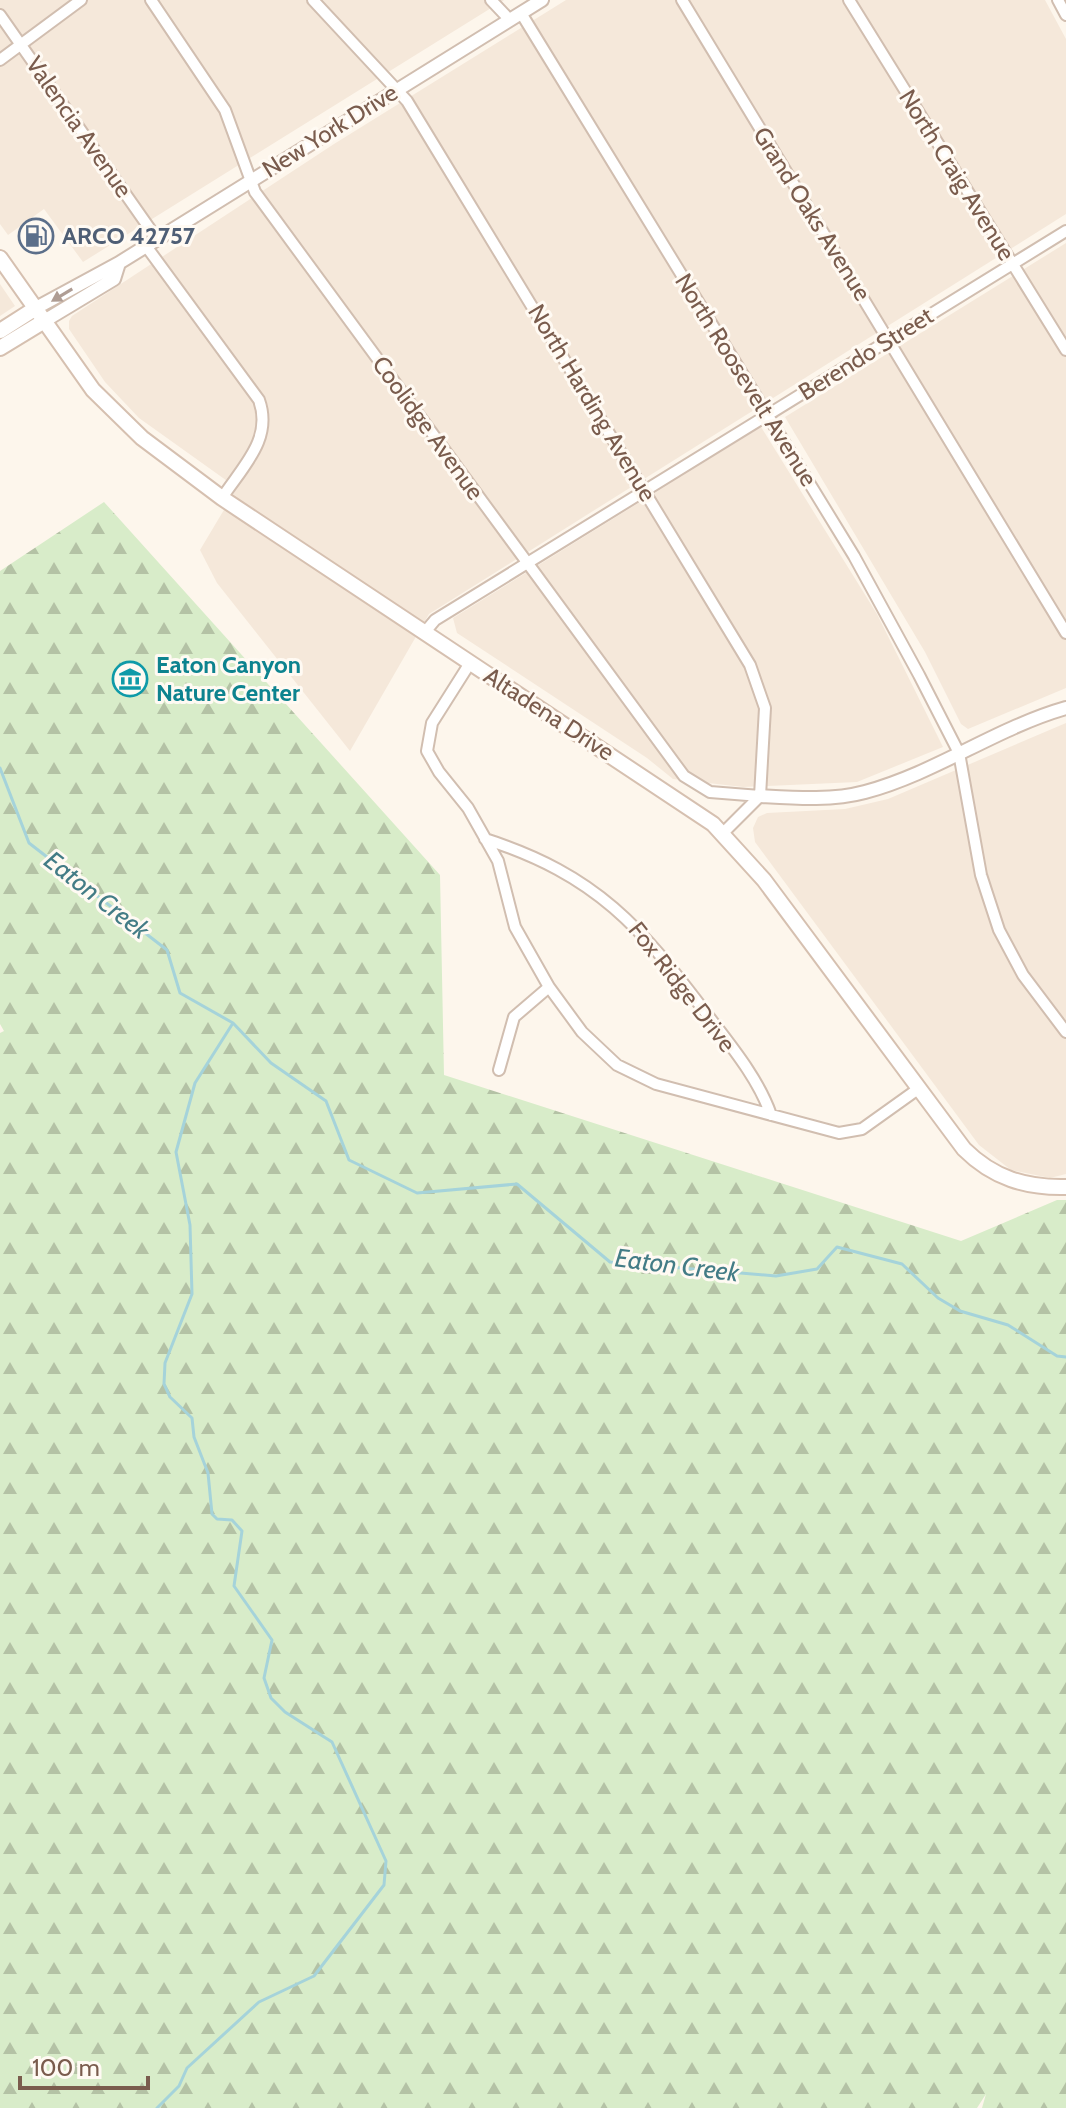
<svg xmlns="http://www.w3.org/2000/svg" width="1066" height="2108" viewBox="0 0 1066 2108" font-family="Cabin,sans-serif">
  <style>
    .residential { fill: #f5e8da }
    .forest { fill: url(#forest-firs) }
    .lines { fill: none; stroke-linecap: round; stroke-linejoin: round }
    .stream { stroke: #a5d3da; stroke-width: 3 }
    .minor-casing { stroke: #d1beb0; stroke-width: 14 }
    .tertiary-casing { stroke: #d1beb0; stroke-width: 16 }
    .secondary-casing { stroke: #d6c0b0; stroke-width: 18 }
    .minor { stroke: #fff; stroke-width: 10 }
    .tertiary { stroke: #fff; stroke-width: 12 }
    .secondary { stroke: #fff; stroke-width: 14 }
    .oneway { fill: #af9d94 }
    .labels { text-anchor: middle; stroke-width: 6; stroke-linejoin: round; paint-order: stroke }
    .street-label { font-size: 24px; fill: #7a5c4d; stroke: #fffaf3 }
    .service-label { font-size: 24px; font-weight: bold; fill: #4e5e75; stroke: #fffaf3; text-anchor: start }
    .culture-label { font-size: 24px; font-weight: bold; fill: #0d838f; stroke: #fffaf3; text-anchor: start }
    .water-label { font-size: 26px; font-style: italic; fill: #437c86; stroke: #fffaf3 }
  </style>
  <defs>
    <pattern id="forest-firs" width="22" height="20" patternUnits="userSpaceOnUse" patternTransform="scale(2)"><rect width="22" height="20" fill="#d8ecc9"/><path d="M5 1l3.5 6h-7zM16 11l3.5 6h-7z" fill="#b4c2a5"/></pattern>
  </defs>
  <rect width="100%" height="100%" fill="#fdf6ec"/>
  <!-- residential -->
  <path class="residential" d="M 0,0 L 504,0 L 83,262 L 44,209 L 8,235 L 0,224 Z
    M 566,0 L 1045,0 L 1066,39 L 1066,214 L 429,614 L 350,751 L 217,583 L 200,550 L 237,488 L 139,418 L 105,382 L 69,329 L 69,321 L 72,316 L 334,144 Z
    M 1066,243 L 1066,688 L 968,729 L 961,724 L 925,652 L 785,417 Z
    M 0,284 L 15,306 L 0,316 Z
    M 761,427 L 877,614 L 943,747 L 857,782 L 743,787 L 673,779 L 647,758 L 457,633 L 453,618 Z
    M 1066,723 L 1066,1174 L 1050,1178 L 1011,1170 L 979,1145 L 755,842 L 753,828 L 758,817 L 767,813 L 845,809 L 888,799 Z"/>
  <!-- forest -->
  <path class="forest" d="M 104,502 L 440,875 L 444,1075 L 961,1241 L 1057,1200 L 1066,1200 L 1066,2108 L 982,2108 L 986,2094 L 977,2108 L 0,2108 L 0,1033 L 4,1031 L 0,1024 L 0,571 Z"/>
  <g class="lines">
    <!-- stream -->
    <path class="stream" d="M 0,768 L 29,843 L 167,950 L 180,993 L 233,1023 L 271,1063 L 326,1101 L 349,1160 L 417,1193 L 517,1184 L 610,1262 L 776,1276 L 817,1269 L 837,1247 L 902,1264 L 938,1298 L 960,1311 L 1008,1325 L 1057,1356 L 1066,1357
      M 157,2108 L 179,2086 L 187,2068 L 259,2002 L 314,1976 L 384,1885 L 386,1861 L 332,1742 L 285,1712 L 271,1698 L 264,1678 L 272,1640 L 234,1586 L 242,1531 L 232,1520 L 217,1519 L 212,1514 L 208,1473 L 194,1437 L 192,1418 L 170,1397 L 164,1384 L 165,1363 L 192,1294 L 190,1225 L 176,1152 L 195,1083 L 233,1023"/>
    <!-- minor casing -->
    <g class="minor-casing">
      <path id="minor" d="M 151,0 L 225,110 L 255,192 L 684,776 L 710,792 L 760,796
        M 313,0 L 407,101 L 750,665 L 765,708 L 760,796 L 723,833
        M 491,0 L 509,19
        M 682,0 L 1066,633
        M 849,0 L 1066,350
        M 1058,0 L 1066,15
        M 521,13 L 854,556 L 919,675 L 959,753 L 981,875 L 999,930 L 1023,975 L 1066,1032
        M 0,15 L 157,239
        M 0,60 L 81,0
        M 146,246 L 259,400 C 273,439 243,466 222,498
        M 425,632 L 435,620 L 1066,231
        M 470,663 L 432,723 L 427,751 L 439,772 L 468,808 L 498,861 L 515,927 L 549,987 L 582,1032 L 617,1065 L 656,1084 L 839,1133 L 862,1129 L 918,1089
        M 485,839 C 597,875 641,927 709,1017 C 732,1047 759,1080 771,1115
        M 499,1070 L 514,1017 L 549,987"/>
    </g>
    <!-- tertiary casing -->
    <g class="tertiary-casing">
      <path id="tertiary" d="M 36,308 L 119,263 L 542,0
        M 46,320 L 114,279 L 119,263
        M 760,796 C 794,798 832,801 865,792 C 936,773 996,728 1066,708"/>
    </g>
    <!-- secondary casing -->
    <g class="secondary-casing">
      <path id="secondary" d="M 0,258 L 93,390 L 142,438 L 222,498 L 713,824 L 764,880 L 964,1149 C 993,1178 1026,1188 1066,1187
        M 0,331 L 36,308
        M 0,348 L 46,320"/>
    </g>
    <!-- minor -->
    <use href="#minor" class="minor"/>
    <!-- tertiary -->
    <use href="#tertiary" class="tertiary"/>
    <!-- secondary -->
    <use href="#secondary" class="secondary"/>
  </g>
  <!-- one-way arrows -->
  <defs><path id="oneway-solid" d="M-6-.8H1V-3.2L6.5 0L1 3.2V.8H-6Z" transform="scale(2)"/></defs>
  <use class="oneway" href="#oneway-solid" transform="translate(62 295) rotate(149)"/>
  <!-- icons -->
  <defs>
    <g id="fuel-ring" transform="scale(1.8)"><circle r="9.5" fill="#fffaf3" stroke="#5c6f8a" stroke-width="1.5"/><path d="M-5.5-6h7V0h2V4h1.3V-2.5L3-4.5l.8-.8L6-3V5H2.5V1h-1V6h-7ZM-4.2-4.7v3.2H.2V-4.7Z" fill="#5c6f8a"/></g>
    <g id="museum-ring" transform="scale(1.8)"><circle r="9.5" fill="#fffaf3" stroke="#0f9aa8" stroke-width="1.5"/><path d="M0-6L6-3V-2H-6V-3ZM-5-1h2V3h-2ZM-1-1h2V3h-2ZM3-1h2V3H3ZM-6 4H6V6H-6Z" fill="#0f9aa8"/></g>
  </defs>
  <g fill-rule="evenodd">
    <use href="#fuel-ring" x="36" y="236"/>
    <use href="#museum-ring" x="130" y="679"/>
  </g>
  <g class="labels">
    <!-- street labels -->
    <g class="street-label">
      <text transform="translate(79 127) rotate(55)" y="8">Valencia Avenue</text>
      <text transform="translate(330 131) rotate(-32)" y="8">New York Drive</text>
      <text transform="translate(957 175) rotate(58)" y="8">North Craig Avenue</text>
      <text transform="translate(812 214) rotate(58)" y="8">Grand Oaks Avenue</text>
      <text transform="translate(866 354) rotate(-32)" y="8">Berendo Street</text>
      <text transform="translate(746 380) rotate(58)" y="8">North Roosevelt Avenue</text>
      <text transform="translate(592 403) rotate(59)" y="8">North Harding Avenue</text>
      <text transform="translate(428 428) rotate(54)" y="8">Coolidge Avenue</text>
      <text transform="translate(549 714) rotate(33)" y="8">Altadena Drive</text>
      <text transform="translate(682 987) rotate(52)" y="8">Fox Ridge Drive</text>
    </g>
    <!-- service labels -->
    <g class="service-label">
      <text x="62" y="244">ARCO 42757</text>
    </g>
    <!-- culture labels -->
    <g class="culture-label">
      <text x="156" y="673">Eaton Canyon<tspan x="156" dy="28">Nature Center</tspan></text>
    </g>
    <!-- water labels -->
    <g class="water-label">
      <text transform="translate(97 895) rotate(38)" y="9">Eaton Creek</text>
      <text transform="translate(677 1265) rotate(7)" y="9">Eaton Creek</text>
    </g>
  </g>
  <!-- scale -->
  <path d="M20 2076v12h128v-12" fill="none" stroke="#7a5c4d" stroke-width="4"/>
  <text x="32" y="2076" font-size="24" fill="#7a5c4d" stroke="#fffaf3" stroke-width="6" paint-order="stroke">100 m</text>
</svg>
